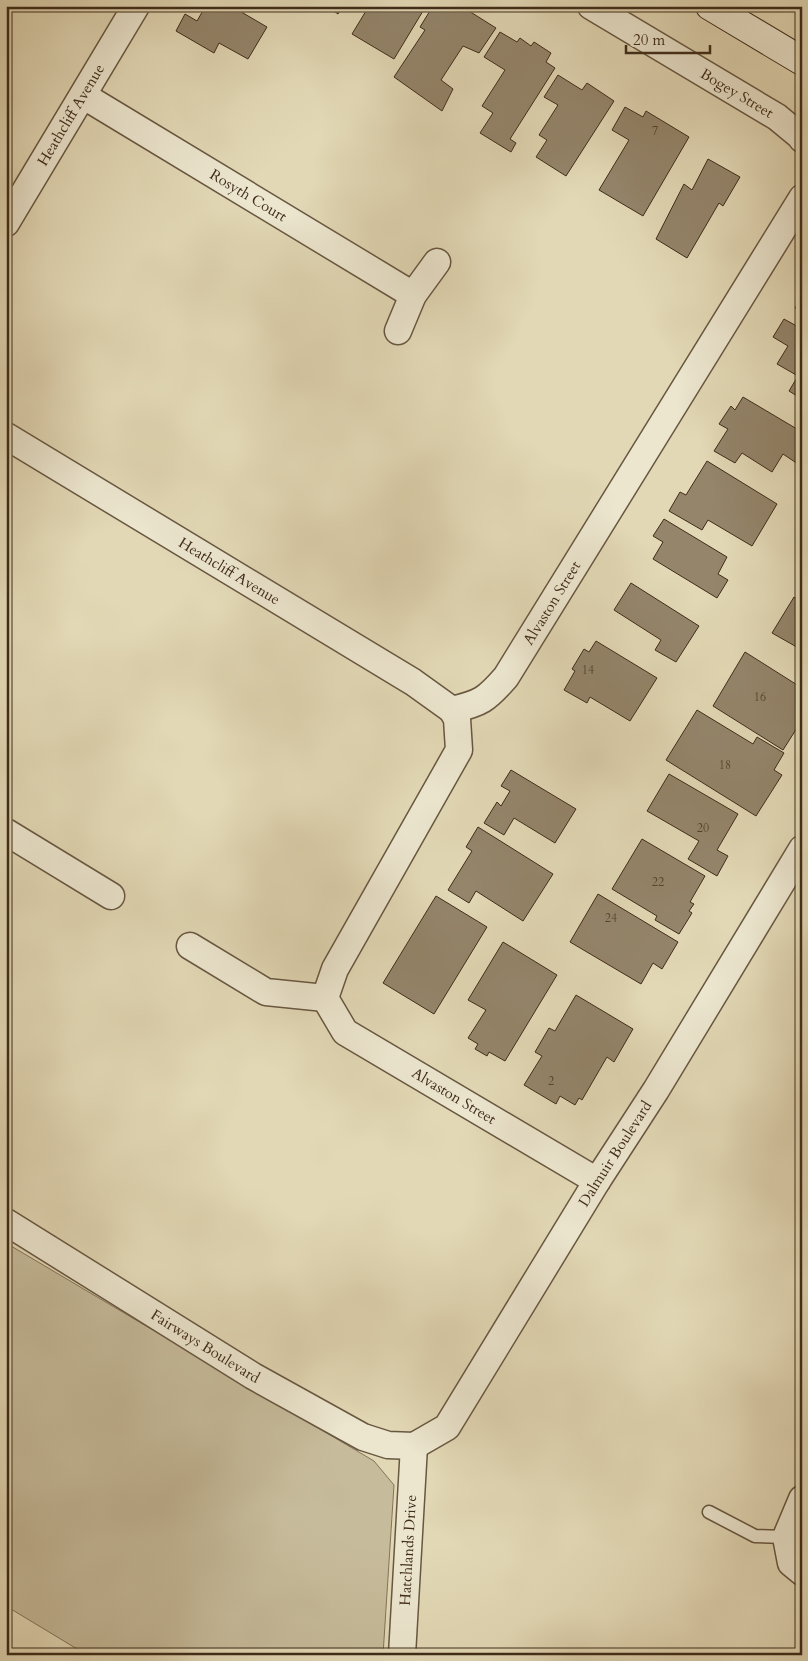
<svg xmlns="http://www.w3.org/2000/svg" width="808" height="1661" viewBox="0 0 808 1661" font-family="Cardo,serif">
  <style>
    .green { fill: #c6bb9b; stroke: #82745a }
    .building { fill: #94856b; stroke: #3f2c1a }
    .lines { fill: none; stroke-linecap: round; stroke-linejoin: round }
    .lane-casing { stroke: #685741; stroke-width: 15 }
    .street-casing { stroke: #685741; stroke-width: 29 }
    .secondary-casing { stroke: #3f2c1a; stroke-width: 30 }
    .lane { stroke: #ece6cf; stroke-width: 12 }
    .street { stroke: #ece6cf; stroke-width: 26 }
    .secondary { stroke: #ece6cf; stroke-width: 28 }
    .labels { text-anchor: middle; stroke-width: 4; stroke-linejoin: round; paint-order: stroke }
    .number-label { font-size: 12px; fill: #54422e }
    .street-label { font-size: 15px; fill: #3f2c1a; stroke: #ece6cf }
  </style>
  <rect width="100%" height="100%" fill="#e2d8b5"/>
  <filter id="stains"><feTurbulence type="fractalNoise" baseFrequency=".004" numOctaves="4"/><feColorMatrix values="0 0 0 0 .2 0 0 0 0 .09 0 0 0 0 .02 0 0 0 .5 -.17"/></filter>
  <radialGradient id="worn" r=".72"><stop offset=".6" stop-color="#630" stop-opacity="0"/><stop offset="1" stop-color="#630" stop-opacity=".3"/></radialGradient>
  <!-- green -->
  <path class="green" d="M 6,1243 L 374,1461 L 394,1485 L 383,1655 L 87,1655 L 6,1606 Z"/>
  <!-- building -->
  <path class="building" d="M 203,6 L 231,6 L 267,27 L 248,59 L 219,43 L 214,53 L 176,31 L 185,14 L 197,21 L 205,7 Z
    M 326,6 L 343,6 L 338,14 Z
    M 369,6 L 426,6 L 394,59 L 352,34 Z
    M 433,6 L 461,6 L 496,28 L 479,53 L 463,46 L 441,80 L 453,89 L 442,111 L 394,77 L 425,30 L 420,27 Z
    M 500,32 L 517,42 L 520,38 L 531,46 L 534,42 L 551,53 L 546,62 L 555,68 L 510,139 L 516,143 L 511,152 L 480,133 L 493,113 L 482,106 L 505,70 L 484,57 Z
    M 558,75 L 582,90 L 587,83 L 614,101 L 566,176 L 536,157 L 547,140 L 539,135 L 558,105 L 544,97 Z
    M 625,107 L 643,117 L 646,111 L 689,137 L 643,216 L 599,190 L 629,140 L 612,130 Z
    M 708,159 L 740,177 L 723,206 L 719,203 L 687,258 L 656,239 L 684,184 L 692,190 Z
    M 802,296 L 802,312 L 795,308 Z
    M 784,319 L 802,329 L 802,399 L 789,391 L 798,376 L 777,364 L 788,346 L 773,337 Z
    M 743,397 L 802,432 L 801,466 L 783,454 L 772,472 L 742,453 L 735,463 L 714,451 L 728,429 L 719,424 L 731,406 L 735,410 Z
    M 707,461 L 777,504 L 752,546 L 708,520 L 702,530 L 669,511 L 680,492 L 686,495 Z
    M 664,519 L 727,557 L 718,574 L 728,580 L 717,598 L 653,559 L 663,542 L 653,536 Z
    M 631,583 L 699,626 L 676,662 L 655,650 L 661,640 L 614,610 Z
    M 794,597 L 802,602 L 802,650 L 772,633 Z
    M 596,641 L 657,678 L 630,721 L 590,697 L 587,703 L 564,690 L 575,671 L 572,669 L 584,649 L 589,652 Z
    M 745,652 L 802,688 L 802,720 L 783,750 L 713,706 Z
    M 697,710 L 753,744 L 757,737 L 784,753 L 774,770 L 782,775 L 756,816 L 666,760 Z
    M 511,770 L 576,809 L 555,843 L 514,818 L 504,835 L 484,823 L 497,802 L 501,806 L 510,791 L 501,786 Z
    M 669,774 L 738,814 L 717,850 L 728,856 L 717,876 L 688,859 L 699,841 L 647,811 Z
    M 478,827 L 553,874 L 523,921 L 476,891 L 469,903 L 448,890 L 472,851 L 466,847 Z
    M 642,839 L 705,876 L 690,902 L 694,904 L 689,911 L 692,913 L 679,934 L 655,920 L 657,916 L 612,889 Z
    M 598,894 L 678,942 L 662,969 L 653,963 L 641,984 L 570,942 Z
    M 436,896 L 487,927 L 434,1014 L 383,983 Z
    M 503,942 L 557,975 L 505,1061 L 489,1052 L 487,1056 L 475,1049 L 478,1044 L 468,1038 L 486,1010 L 468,1000 Z
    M 576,995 L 633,1029 L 614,1062 L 607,1057 L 582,1100 L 579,1098 L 575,1105 L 560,1096 L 556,1104 L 524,1085 L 542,1056 L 535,1052 L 549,1028 L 555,1031 Z"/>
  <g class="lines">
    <!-- lane casing -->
    <g class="lane-casing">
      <path id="lane" d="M 709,1512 L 755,1536 L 786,1537"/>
    </g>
    <!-- street casing -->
    <g class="street-casing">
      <g id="street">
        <path id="s1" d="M 591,6 L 777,117 L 800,136 L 802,139"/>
        <path id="s2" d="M 84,96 L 413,295"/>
        <path id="s3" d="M 6,223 L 136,6"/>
        <path d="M 398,331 L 413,295 L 437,262"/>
        <path id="s4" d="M 6,436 L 413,682 L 452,710"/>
        <path d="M 6,832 L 111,896"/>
        <path d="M 190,946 L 266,992 L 325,998"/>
        <path id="s5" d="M 597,1181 L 345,1032 L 325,998 L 335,969 L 459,750 L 457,719 L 452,710 C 481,703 486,700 506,677 L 802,198"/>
        <path id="s6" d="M 6,1222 L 253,1376 L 363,1437 L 388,1445 L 414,1446"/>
        <path id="s7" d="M 414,1446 L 447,1427 L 597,1181 L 656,1090 L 802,849"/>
        <path d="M 802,1499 L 786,1537 L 791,1563 L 802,1572"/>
        <path id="s8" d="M 402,1655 L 414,1446"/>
      </g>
    </g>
    <!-- secondary casing -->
    <g class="secondary-casing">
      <path id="secondary" d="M 710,6 L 802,61"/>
    </g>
    <!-- lane -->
    <use href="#lane" class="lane"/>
    <!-- street -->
    <use href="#street" class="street"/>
    <!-- secondary -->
    <use href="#secondary" class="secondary"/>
  </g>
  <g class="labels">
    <!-- number labels -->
    <g class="number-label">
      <text x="655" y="135">7</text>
      <text x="588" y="674">14</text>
      <text x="760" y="701">16</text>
      <text x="725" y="769">18</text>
      <text x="703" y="832">20</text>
      <text x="658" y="886">22</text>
      <text x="611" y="922">24</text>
      <text x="551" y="1085">2</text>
    </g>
    <!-- street labels -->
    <g class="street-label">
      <text dy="5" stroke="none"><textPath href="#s1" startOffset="170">Bogey Street</textPath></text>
      <text dy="5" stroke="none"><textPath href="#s3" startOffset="126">Heathcliff Avenue</textPath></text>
      <text dy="5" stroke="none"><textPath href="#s2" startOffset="192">Rosyth Court</textPath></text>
      <text dy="5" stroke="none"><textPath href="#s4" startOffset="261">Heathcliff Avenue</textPath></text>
      <text dy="5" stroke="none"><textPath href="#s5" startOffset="808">Alvaston Street</textPath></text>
      <text transform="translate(454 1096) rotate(31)" y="5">Alvaston Street</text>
      <text dy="5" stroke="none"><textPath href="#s7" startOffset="359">Dalmuir Boulevard</textPath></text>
      <text dy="5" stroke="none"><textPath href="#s6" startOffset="235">Fairways Boulevard</textPath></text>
      <text dy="5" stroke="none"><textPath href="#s8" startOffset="105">Hatchlands Drive</textPath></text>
    </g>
  </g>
  <!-- margin -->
  <rect width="808" height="1661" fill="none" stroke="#e2d8b5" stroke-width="25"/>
  <rect x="8" y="8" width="793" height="1646" fill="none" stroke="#3f2c1a" stroke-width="2.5"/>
  <rect x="12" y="12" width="783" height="1636" fill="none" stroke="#3f2c1a"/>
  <!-- scale -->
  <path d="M626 45v8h84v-8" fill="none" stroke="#3f2c1a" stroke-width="2.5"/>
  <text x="633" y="45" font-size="15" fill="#3f2c1a" stroke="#ece6cf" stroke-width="4" paint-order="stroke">20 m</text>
  <rect width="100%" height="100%" filter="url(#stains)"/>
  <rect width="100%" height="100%" fill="url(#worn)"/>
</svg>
